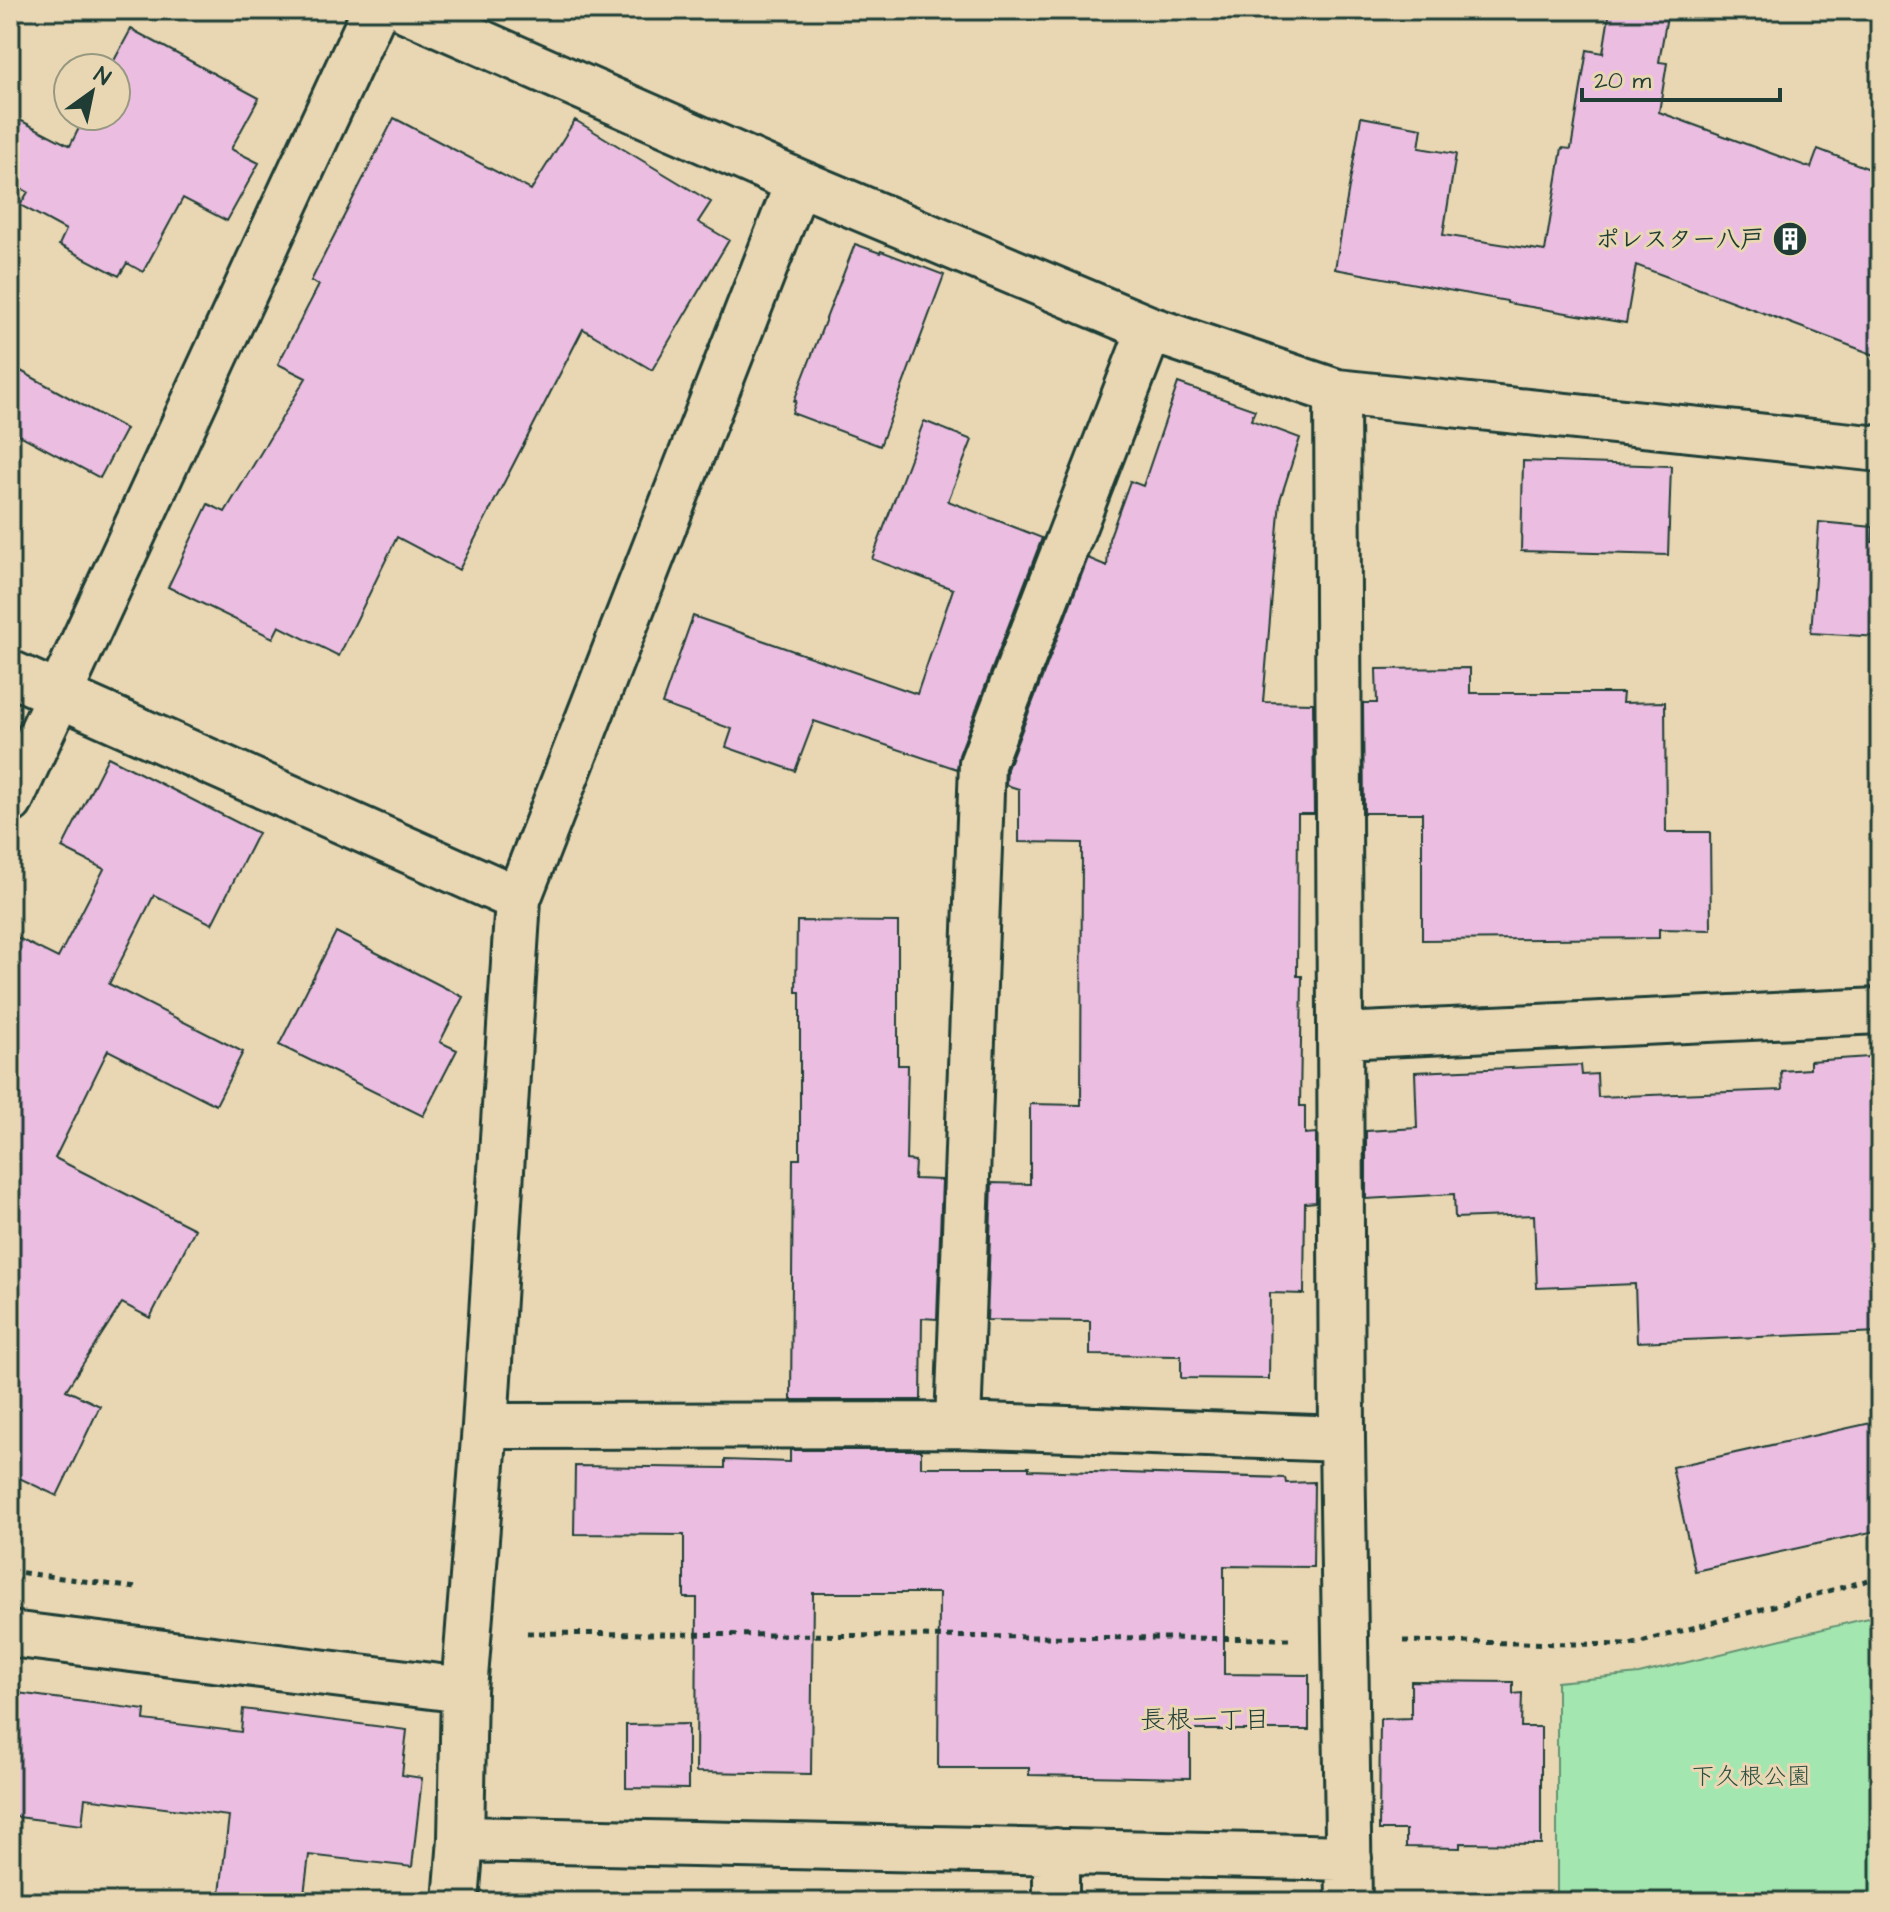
<svg xmlns="http://www.w3.org/2000/svg" width="1890" height="1912" viewBox="0 0 1890 1912" font-family="'Architects Daughter','Klee One',sans-serif">
  <style>
    .green { fill: #a4e6b0; stroke: #629272; stroke-width: 2 }
    .building { fill: #ebbde0; stroke: #1f3d34; stroke-width: 2 }
    .lines { fill: none; stroke-linecap: round; stroke-linejoin: round }
    .minor-casing { stroke: #1f3d34; stroke-width: 50 }
    .path { stroke: #1f3d34; stroke-width: 5; stroke-dasharray: 6 6; stroke-linecap: butt }
    .minor { stroke: #e9d7b4; stroke-width: 44 }
    .labels { text-anchor: middle; stroke-width: 6; stroke-linejoin: round; paint-order: stroke }
    .poi-label { font-size: 24px; font-weight: bold; fill: #1f3d34; stroke: #e9d7b4; text-anchor: end }
    .park-label { font-size: 24px; fill: #2c4e40; stroke: #e9d7b4 }
    .neighbourhood-label { font-size: 26px; fill: #1f3d34; stroke: #e9d7b4 }
  </style>
  <rect width="100%" height="100%" fill="#e9d7b4"/>
  <filter id="ink" filterUnits="userSpaceOnUse"><feTurbulence type="fractalNoise" baseFrequency=".0125" numOctaves="2"/><feDisplacementMap in="SourceGraphic" scale="16" xChannelSelector="R" yChannelSelector="G"/><feConvolveMatrix kernelMatrix="1 2 1 2 8 2 1 2 1" color-interpolation-filters="sRGB"/></filter>
  <g filter="url(#ink)">
    <!-- green -->
    <path class="green" d="M 1880,1615 L 1880,1902 L 1557,1902 L 1557,1682 L 1639,1674 Z"/>
    <!-- building -->
    <path class="building" d="M 1610,10 L 1668,10 L 1659,62 L 1667,63 L 1659,112 L 1811,168 L 1818,149 L 1880,173 L 1880,357 L 1636,265 L 1626,323 L 1507,303 L 1507,301 L 1335,269 L 1361,117 L 1422,128 L 1419,148 L 1456,154 L 1443,235 L 1545,251 L 1562,148 L 1571,149 L 1587,50 L 1603,53 Z
      M 131,29 L 259,98 L 231,149 L 259,163 L 227,221 L 183,198 L 143,272 L 127,263 L 119,276 L 59,245 L 66,230 L 20,205 L 28,192 L 10,182 L 10,115 L 70,146 L 85,116 L 116,116 L 116,68 L 110,68 Z
      M 394,118 L 531,190 L 575,120 L 711,202 L 698,222 L 729,240 L 652,370 L 583,329 L 459,570 L 397,537 L 339,656 L 279,626 L 273,638 L 168,587 L 208,504 L 225,512 L 306,378 L 278,364 L 319,285 L 311,281 Z
      M 855,244 L 880,253 L 881,251 L 944,275 L 880,446 L 792,413 L 796,401 L 794,401 Z
      M 10,365 L 126,429 L 100,478 L 10,430 Z
      M 1178,383 L 1255,410 L 1251,420 L 1300,438 L 1280,500 L 1263,702 L 1313,703 L 1314,814 L 1298,814 L 1297,976 L 1302,976 L 1300,1106 L 1305,1106 L 1305,1134 L 1316,1133 L 1316,1202 L 1305,1203 L 1304,1294 L 1270,1293 L 1269,1379 L 1181,1378 L 1181,1356 L 1090,1355 L 1090,1321 L 987,1320 L 992,1183 L 1030,1184 L 1030,1104 L 1081,1105 L 1082,843 L 1019,842 L 1019,789 L 1006,785 L 1007,769 L 1088,558 L 1107,566 L 1109,539 L 1130,481 L 1143,486 Z
      M 924,421 L 972,440 L 948,501 L 1042,538 L 959,755 L 957,769 L 814,721 L 795,771 L 726,747 L 732,729 L 662,704 L 693,616 L 917,694 L 953,589 L 872,559 Z
      M 1523,461 L 1671,466 L 1668,555 L 1521,551 Z
      M 1819,522 L 1873,527 L 1872,542 L 1880,542 L 1880,637 L 1811,633 Z
      M 1470,668 L 1470,693 L 1623,693 L 1622,703 L 1665,702 L 1666,832 L 1710,832 L 1711,930 L 1659,929 L 1659,938 L 1422,940 L 1422,813 L 1364,813 L 1363,703 L 1377,703 L 1376,669 Z
      M 108,757 L 258,833 L 212,924 L 154,895 L 109,984 L 243,1052 L 216,1105 L 108,1050 L 55,1158 L 195,1229 L 150,1318 L 122,1303 L 66,1390 L 100,1406 L 57,1496 L 11,1474 L 10,1476 L 10,934 L 58,958 L 104,869 L 62,848 Z
      M 797,921 L 898,922 L 898,1065 L 908,1065 L 906,1160 L 915,1161 L 914,1179 L 942,1180 L 937,1319 L 922,1318 L 921,1400 L 791,1400 L 793,1159 L 800,1159 L 800,992 L 796,992 Z
      M 336,932 L 463,997 L 440,1042 L 457,1050 L 423,1116 L 279,1045 Z
      M 1869,1057 L 1877,1221 L 1880,1221 L 1880,1332 L 1637,1342 L 1635,1284 L 1537,1288 L 1534,1215 L 1455,1218 L 1454,1194 L 1366,1199 L 1366,1131 L 1417,1128 L 1415,1072 L 1581,1065 L 1582,1075 L 1597,1074 L 1598,1097 L 1782,1090 L 1781,1071 L 1810,1069 L 1810,1061 Z
      M 1880,1421 L 1880,1530 L 1695,1571 L 1672,1467 Z
      M 790,1450 L 921,1450 L 921,1467 L 1029,1467 L 1029,1470 L 1285,1478 L 1286,1483 L 1314,1482 L 1313,1567 L 1224,1566 L 1224,1674 L 1309,1675 L 1309,1730 L 1190,1730 L 1190,1778 L 1029,1775 L 1029,1768 L 938,1768 L 939,1593 L 813,1593 L 811,1774 L 696,1772 L 697,1598 L 684,1598 L 684,1535 L 574,1534 L 575,1466 L 725,1468 L 725,1460 L 790,1462 Z
      M 1411,1681 L 1513,1682 L 1513,1694 L 1522,1693 L 1521,1727 L 1541,1727 L 1541,1844 L 1460,1843 L 1460,1848 L 1406,1847 L 1406,1830 L 1379,1830 L 1380,1719 L 1411,1718 Z
      M 10,1692 L 145,1710 L 144,1720 L 241,1732 L 243,1709 L 407,1730 L 402,1775 L 422,1778 L 412,1867 L 309,1855 L 303,1902 L 219,1902 L 229,1816 L 85,1798 L 82,1825 L 10,1816 Z
      M 688,1724 L 688,1789 L 626,1788 L 626,1725 Z"/>
    <g class="lines">
      <!-- minor casing -->
      <g class="minor-casing">
        <path id="minor" d="M 407,10 L 798,182 L 1150,329 L 1337,392 L 1880,449
          M 1337,392 L 1342,1439 L 1349,1902
          M 10,673 L 518,899
          M 10,801 L 375,10
          M 1341,1036 L 1880,1011
          M 958,1425 L 982,764 L 1150,329
          M 485,1426 L 958,1425 L 1342,1439
          M 10,1634 L 464,1690
          M 461,1839 L 1349,1858
          M 456,1902 L 461,1839 L 464,1690 L 485,1426 L 518,899 L 798,182
          M 1056,1902 L 1056,1851"/>
      </g>
      <!-- path -->
      <path class="path" d="M 10,1571 L 136,1588
        M 527,1633 L 1289,1639
        M 1403,1641 L 1630,1645 L 1880,1577"/>
      <!-- minor -->
      <use href="#minor" class="minor"/>
    </g>
  </g>
  <!-- icons -->
  <defs>
    <g id="building-disc" transform="scale(1.8)"><circle r="9.5" fill="#1f3d34" stroke="#e9d7b4"/><path d="M-4-6H4V6H1V3H-1V6H-4ZM-2.5-4.3h1.7v1.8h-1.7ZM.8-4.3h1.7v1.8H.8ZM-2.5-1h1.7V.8h-1.7ZM.8-1h1.7V.8H.8Z" fill="#fff"/></g>
  </defs>
  <g fill-rule="evenodd">
    <use href="#building-disc" x="1790" y="239"/>
  </g>
  <g class="labels">
    <!-- poi labels -->
    <g class="poi-label">
      <text x="1764" y="247">ポレスター八戸</text>
    </g>
    <!-- park labels -->
    <g class="park-label">
      <text x="1751" y="1784">下久根公園</text>
    </g>
    <!-- neighbourhood labels -->
    <g class="neighbourhood-label">
      <text x="1205" y="1728">長根一丁目</text>
    </g>
  </g>
  <!-- margin -->
  <rect width="1890" height="1912" fill="none" stroke="#e9d7b4" stroke-width="40"/>
  <rect x="20" y="20" width="1850" height="1872" fill="none" stroke="#1f3d34" stroke-width="3" filter="url(#ink)"/>
  <!-- north arrow -->
  <g transform="translate(92 92) rotate(33)"><circle r="38" fill="#e9d7b4" stroke="#989981" stroke-width="2"/>
  <path d="M0-6L14 30L0 20L-14 30Z" fill="#1f3d34"/>
  <text y="-12" font-size="22" font-weight="bold" text-anchor="middle" fill="#1f3d34">N</text>
  </g>
  <!-- scale -->
  <path d="M1582 88v12h198v-12" fill="none" stroke="#1f3d34" stroke-width="4"/>
  <text x="1594" y="88" font-size="24" fill="#1f3d34" stroke="#e9d7b4" stroke-width="6" paint-order="stroke">20 m</text>
</svg>
